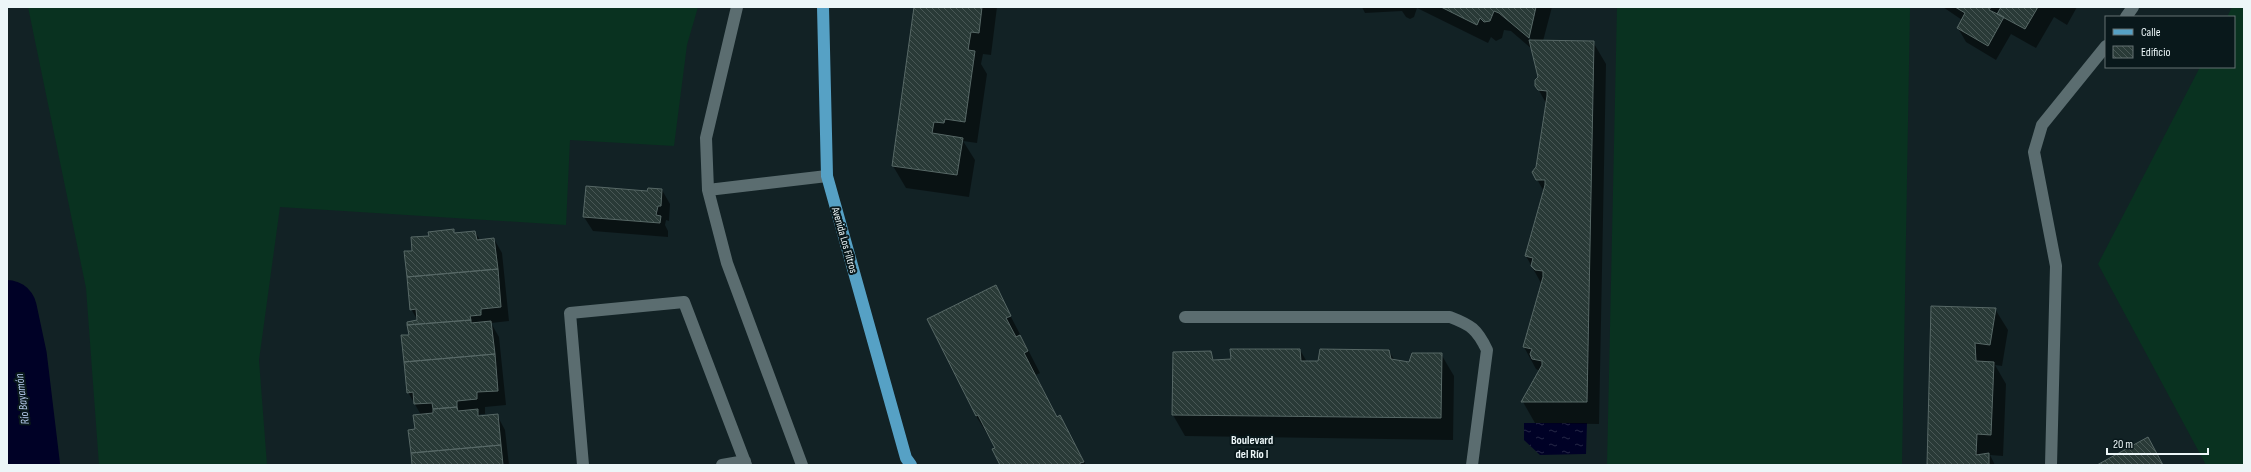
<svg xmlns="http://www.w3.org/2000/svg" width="2251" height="472" viewBox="0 0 2251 472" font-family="'Sofia Sans Condensed',sans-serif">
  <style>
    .grass { fill: #093220 }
    .water { fill: url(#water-ripples) }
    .shadow { fill: #0007; fill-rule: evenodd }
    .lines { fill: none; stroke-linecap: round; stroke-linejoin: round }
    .river { stroke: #000126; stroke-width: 60 }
    .building { fill: url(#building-back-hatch); stroke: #576866 }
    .minor { stroke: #5b6d70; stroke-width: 12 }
    .major { stroke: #56a1c5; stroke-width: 12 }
    .labels { text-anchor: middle; stroke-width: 4; stroke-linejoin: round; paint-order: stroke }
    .street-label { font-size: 11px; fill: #ecf6f8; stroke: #09181b }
    .water-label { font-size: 12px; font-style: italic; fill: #b9cff1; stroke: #09181b }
    .neighbourhood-label { font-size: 12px; font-weight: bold; fill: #ecf6f8; stroke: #09181b }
  </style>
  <defs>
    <pattern id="water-ripples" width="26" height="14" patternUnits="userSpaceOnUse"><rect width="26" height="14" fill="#000126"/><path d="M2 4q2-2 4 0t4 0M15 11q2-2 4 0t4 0" fill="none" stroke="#252746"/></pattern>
    <pattern id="building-back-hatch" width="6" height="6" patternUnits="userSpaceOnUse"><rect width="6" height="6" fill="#293a37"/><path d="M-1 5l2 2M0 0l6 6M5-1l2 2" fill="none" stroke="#485755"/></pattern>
  </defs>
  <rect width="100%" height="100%" fill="#122225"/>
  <!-- grass -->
  <path class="grass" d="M 28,7 L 698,7 L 687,45 L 674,146 L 570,140 L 566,225 L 280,207 L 259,360 L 267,465 L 99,465 L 86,288 Z
    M 1617,7 L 1910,7 L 1902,465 L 1607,465 Z
    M 2232,7 L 2244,7 L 2244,465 L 2206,465 L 2098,264 L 2200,67 L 2234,67 L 2234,17 L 2227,17 Z"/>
  <!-- water -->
  <path class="water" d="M 1524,423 L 1587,423 L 1586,454 L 1540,455 L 1524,440 Z"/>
  <!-- shadow -->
  <path class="shadow" d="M 915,7 L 997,7 L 991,55 L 983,54 L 981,64 L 987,74 L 977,143 L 963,141 L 975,160 L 969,197 L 906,188 L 893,166 Z
    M 1362,7 L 1552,7 L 1543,41 L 1593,42 L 1606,64 L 1599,424 L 1535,423 L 1523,402 L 1540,371 L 1536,369 L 1524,347 L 1541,283 L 1526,256 L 1544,192 L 1537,179 L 1547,105 L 1536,85 L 1539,77 L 1533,50 L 1511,31 L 1504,30 L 1502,38 L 1496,41 L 1491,37 L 1488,43 L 1417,8 L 1414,17 L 1410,19 L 1406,17 L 1402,11 L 1365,13 ZM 1527,33 L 1532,41 L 1530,41 L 1526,34 Z
    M 1943,7 L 1999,7 L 2001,10 L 2002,7 L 2077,7 L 2067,25 L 2054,17 L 2036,48 L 2011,34 L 1996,60 L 1966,42 L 1958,28 L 1962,20 Z
    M 662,190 L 670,204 L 669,221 L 666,220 L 665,225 L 668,231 L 668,237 L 593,231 L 584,217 L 648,192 Z
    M 453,230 L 455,234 L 475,232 L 480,240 L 494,239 L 502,253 L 509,321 L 491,323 L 499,337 L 506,405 L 485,407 L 485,414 L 480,414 L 481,417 L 497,415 L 505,430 L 509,465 L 413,465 L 416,430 L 421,415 L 408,392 L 410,335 L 418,321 L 411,309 L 413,252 L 431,236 Z
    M 995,286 L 1040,373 L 1036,375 L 1057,418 L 1060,416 L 1086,465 L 1001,465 L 996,448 L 976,416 Z
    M 1932,307 L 1995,309 L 2008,330 L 2002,366 L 1995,365 L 2006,384 L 2003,456 L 1990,455 L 1995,465 L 1928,465 Z
    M 1300,350 L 1307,362 L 1319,362 L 1389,351 L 1395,361 L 1410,363 L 1441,354 L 1454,376 L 1453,440 L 1185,436 L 1173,415 L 1210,352 L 1215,361 L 1232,360 Z"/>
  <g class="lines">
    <!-- river -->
    <path class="river" d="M 7,310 L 17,357 L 30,465"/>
  </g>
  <!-- building -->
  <path class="building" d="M 914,7 L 982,7 L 979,33 L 971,32 L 968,50 L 975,51 L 965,122 L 945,119 L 944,123 L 934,122 L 932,133 L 963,138 L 957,175 L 892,166 Z
    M 1441,7 L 1536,7 L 1529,38 L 1499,13 L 1494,11 L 1490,21 L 1484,22 L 1480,18 L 1477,25 Z
    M 1955,7 L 1991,7 L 1989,10 L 2004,17 L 1988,46 L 1957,28 L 1965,13 Z
    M 2001,7 L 2038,7 L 2025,29 L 1997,14 Z
    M 1529,40 L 1594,41 L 1587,402 L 1521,402 L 1542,365 L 1542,361 L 1532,359 L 1530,354 L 1532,349 L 1523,347 L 1543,277 L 1543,271 L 1535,270 L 1531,266 L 1533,258 L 1525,256 L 1545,185 L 1545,180 L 1536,180 L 1532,172 L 1536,167 L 1547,96 L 1547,91 L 1538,90 L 1535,86 L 1535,80 L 1538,77 Z
    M 586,186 L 647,191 L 648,188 L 662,189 L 661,206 L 658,206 L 656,215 L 661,216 L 660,223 L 583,217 Z
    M 454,229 L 454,233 L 475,231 L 477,240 L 494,238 L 498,269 L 407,277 L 404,251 L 412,251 L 411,237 L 429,236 L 428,232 Z
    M 498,269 L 501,307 L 481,309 L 481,315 L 470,316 L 471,320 L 407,325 L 407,322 L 417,320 L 416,309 L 410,310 L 407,277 Z
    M 996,285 L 1011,316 L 1006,318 L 1016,337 L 1020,335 L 1028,351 L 1024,353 L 1057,417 L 1060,415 L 1084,462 L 1080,463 L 1080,465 L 1000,465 L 992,449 L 995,448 L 978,415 L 976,416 L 927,319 Z
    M 1931,306 L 1996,308 L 1990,345 L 1975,343 L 1976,361 L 1994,362 L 1991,435 L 1977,434 L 1976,455 L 1989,453 L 1989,465 L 1927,465 Z
    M 471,320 L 471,323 L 491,321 L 495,354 L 404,362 L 401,335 L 409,335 L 407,325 Z
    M 1230,349 L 1300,349 L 1301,361 L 1318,361 L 1320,349 L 1389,350 L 1391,359 L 1409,362 L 1412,353 L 1442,353 L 1441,418 L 1172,415 L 1173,352 L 1211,351 L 1213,360 L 1231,359 Z
    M 495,354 L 498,391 L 477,392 L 477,399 L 457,401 L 457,407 L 433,409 L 432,403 L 414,404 L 413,392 L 407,393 L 404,362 Z
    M 457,407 L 458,411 L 478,409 L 478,416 L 498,414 L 501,445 L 411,453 L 408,430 L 415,429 L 413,415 L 433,413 L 433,409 Z
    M 2148,437 L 2163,465 L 2097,465 Z
    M 501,445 L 503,465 L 412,465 L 411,453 Z"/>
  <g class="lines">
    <!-- minor -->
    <path class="minor" d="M 737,7 L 706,138 L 708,190 L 727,263 L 802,465
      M 2126,17 L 2133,7
      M 708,190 L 827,176
      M 1185,317 L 1450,317 C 1471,325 1477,329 1487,350 L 1472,465
      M 583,465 L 570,313 L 684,302 L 746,465
      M 722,465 L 745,461
      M 2051,465 L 2056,266 L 2034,152 L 2042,125 L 2106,46"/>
    <!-- major -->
    <path class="major" d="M 823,7 L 827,176 L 906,458 L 911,465"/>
  </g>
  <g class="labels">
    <!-- street labels -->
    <g class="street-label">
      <text transform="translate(845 240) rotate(74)" y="4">Avenida Los Filtros</text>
    </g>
    <!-- water labels -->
    <g class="water-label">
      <text transform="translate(22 399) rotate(-97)" y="4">Río Bayamón</text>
    </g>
    <!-- neighbourhood labels -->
    <g class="neighbourhood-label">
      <text x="1252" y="444">Boulevard<tspan x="1252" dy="14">del Río I</tspan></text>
    </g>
  </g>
  <!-- border -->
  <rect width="2251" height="472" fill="none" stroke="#ecf6f8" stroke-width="16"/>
  <!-- legend -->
  <rect x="2105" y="16" width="130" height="52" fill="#09181b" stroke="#647173"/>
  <rect x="2113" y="29" width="20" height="6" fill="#56a1c5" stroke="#647173"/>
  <text x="2141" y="36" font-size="12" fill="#ecf6f8">Calle</text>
  <rect x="2113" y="46" width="20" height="12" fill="url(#building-back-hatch)" stroke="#647173"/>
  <text x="2141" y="56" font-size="12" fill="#ecf6f8">Edificio</text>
  <!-- scale -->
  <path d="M2107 448v6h101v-6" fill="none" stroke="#ecf6f8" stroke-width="2"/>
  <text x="2113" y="448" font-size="12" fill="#ecf6f8" stroke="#09181b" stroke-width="3" paint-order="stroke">20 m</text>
</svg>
